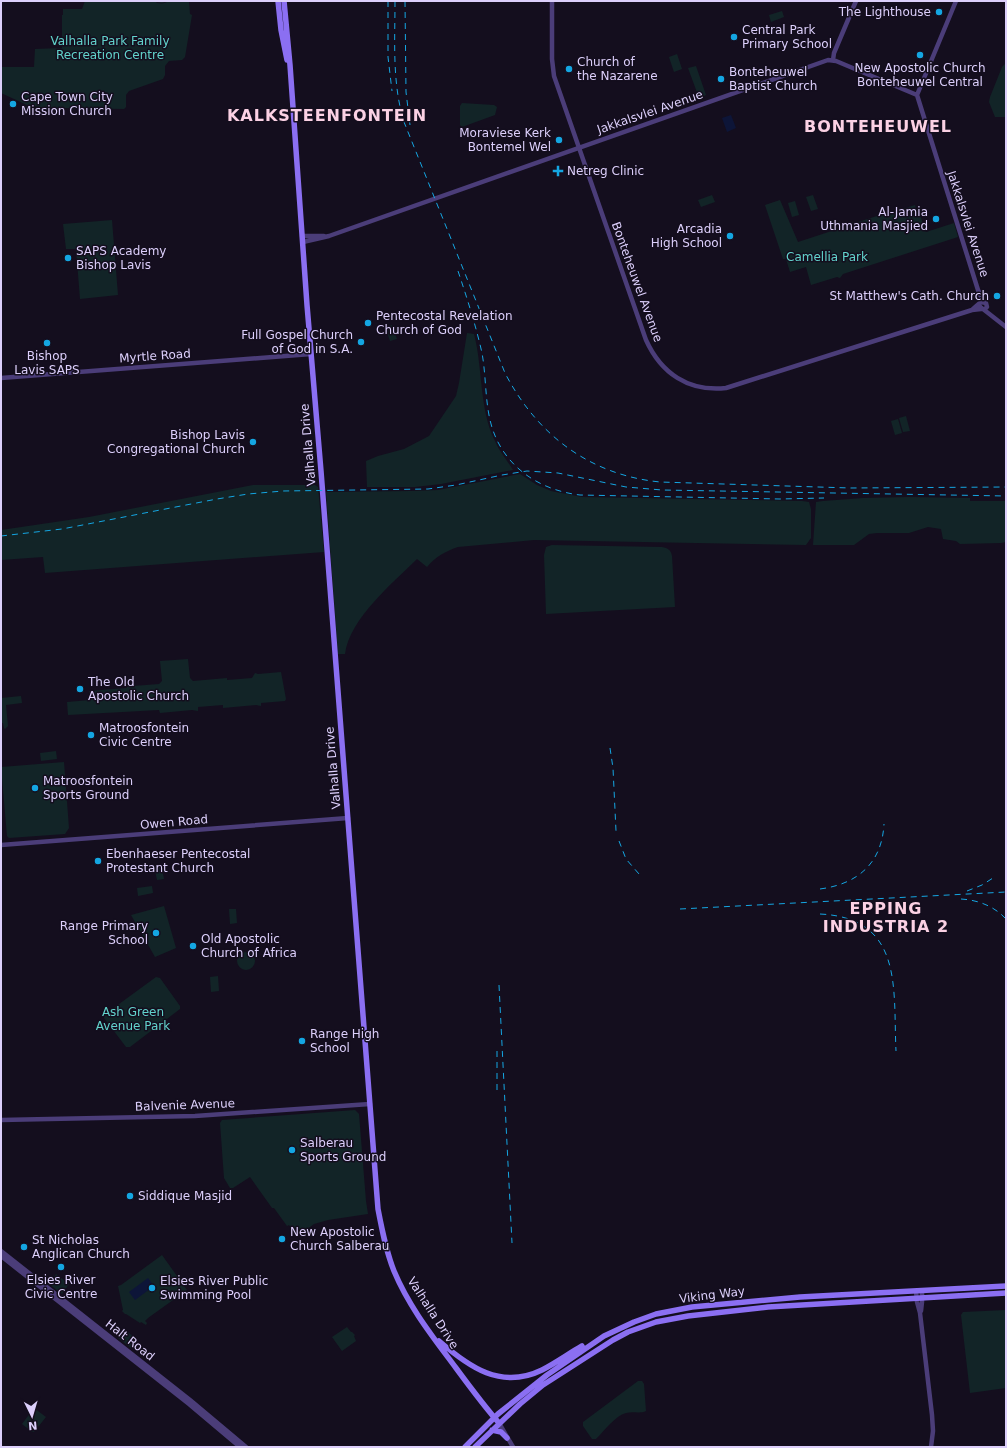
<svg xmlns="http://www.w3.org/2000/svg" width="1007" height="1448" viewBox="0 0 1007 1448" font-family="'DejaVu Sans',sans-serif">
  <style>
    .green { fill: #122427 }
    .water { fill: #0d1538 }
    .lines { fill: none; stroke-linecap: round; stroke-linejoin: round }
    .tertiary { stroke: #4b3d79; stroke-width: 4.5 }
    .secondary { stroke: #8b6ff2; stroke-width: 5.5 }
    .rail { stroke: #14a6e2; stroke-width: 1; stroke-dasharray: 6 5; stroke-linecap: butt }
    .poi-dot { fill: #14a6e2; stroke: #140e1e; stroke-width: 1.5 }
    .labels { text-anchor: middle; stroke-width: 3; stroke-linejoin: round; paint-order: stroke }
    .poi-label { font-size: 12px; fill: #dccffb; stroke: #140e1e; text-anchor: start }
    .park-label { font-size: 12px; fill: #62d3cc; stroke: #140e1e }
    .street-label { font-size: 12px; fill: #dccffb; stroke: #140e1e }
    .district-label { font-size: 16px; font-weight: bold; letter-spacing: 1px; fill: #fbd1e4; stroke: #140e1e }
  </style>
  <rect width="100%" height="100%" fill="#140e1e"/>
  <!-- green -->
  <path class="green" d="M 85,1 L 168,1 L 162,3 L 156,2 L 157,3 C 164,4 164,3 169,1 C 174,0 184,1 189,1 L 190,14 L 192,15 L 185,57 L 182,60 L 169,61 L 165,66 L 165,75 L 163,79 L 129,91 L 126,95 L 126,107 L 124,109 L 62,108 L 60,110 L 27,105 L 1,93 L 1,67 L 34,67 L 35,49 L 62,48 L 62,15 L 63,15 L 63,9 L 82,9 Z
    M 782,11 L 784,17 L 771,22 L 769,15 Z
    M 677,54 L 682,69 L 674,72 L 669,57 Z
    M 1006,63 L 1006,117 L 995,117 L 989,102 L 990,97 L 1002,67 Z
    M 696,66 L 706,95 L 699,98 L 688,68 Z
    M 462,103 L 494,105 L 497,107 L 495,115 L 462,127 L 460,125 L 460,106 Z
    M 712,195 L 715,202 L 701,207 L 698,200 Z
    M 813,195 L 818,209 L 811,211 L 806,197 Z
    M 780,200 L 798,242 L 850,225 L 852,222 L 855,223 L 880,215 L 882,212 L 886,214 L 915,205 L 917,213 L 919,212 L 926,232 L 954,223 L 958,237 L 843,274 L 840,278 L 837,277 L 811,285 L 806,267 L 790,272 L 786,259 L 783,259 L 765,205 Z
    M 795,201 L 799,215 L 792,217 L 788,203 Z
    M 112,220 L 118,295 L 80,299 L 76,249 L 66,249 L 63,224 Z
    M 392,325 L 397,339 L 390,341 L 385,327 Z
    M 467,333 L 474,334 C 483,368 479,409 495,441 C 499,451 507,460 513,470 L 441,484 L 415,487 L 367,487 L 366,461 L 378,456 L 404,449 L 429,436 L 456,396 L 459,383 Z
    M 906,416 L 910,431 L 903,432 L 899,418 Z
    M 898,419 L 902,433 L 895,435 L 891,421 Z
    M 520,474 L 537,485 L 551,491 L 582,497 L 802,501 L 809,502 L 811,509 L 811,538 L 806,545 L 534,540 L 458,547 C 446,551 435,557 427,567 L 417,559 C 392,584 350,618 345,654 L 338,654 L 326,492 L 411,491 L 438,490 Z
    M 253,485 L 315,485 L 318,487 L 324,552 L 45,573 L 43,557 L 1,560 L 1,530 L 89,517 Z
    M 909,497 L 970,498 L 970,501 L 1006,501 L 1006,542 L 1001,543 L 960,544 L 956,541 L 943,539 L 941,529 L 928,527 L 909,533 L 877,533 L 869,534 L 854,545 L 813,545 L 816,502 L 823,501 L 863,498 Z
    M 552,545 L 662,547 C 668,548 671,550 672,556 L 675,607 L 546,614 L 544,555 L 546,547 Z
    M 188,659 L 190,678 L 193,681 L 227,678 L 227,680 L 252,678 L 255,673 L 258,674 L 281,672 L 286,699 L 285,701 L 261,703 L 261,706 L 256,705 L 223,708 L 223,705 L 198,707 L 198,711 L 192,710 L 160,713 L 159,710 L 68,715 L 67,702 L 90,700 L 89,691 L 126,688 L 129,685 L 133,686 L 159,684 L 162,681 L 160,661 Z
    M 21,696 L 22,703 L 6,705 L 8,726 L 5,729 L 4,728 L 3,723 L 1,723 L 1,698 Z
    M 56,751 L 57,759 L 41,761 L 40,753 Z
    M 64,762 L 69,828 L 65,834 L 9,838 L 7,836 L 1,767 Z
    M 161,864 L 164,879 L 157,880 L 154,866 Z
    M 152,886 L 153,893 L 138,896 L 137,888 Z
    M 164,906 L 176,948 L 155,957 L 131,915 Z
    M 229,909 L 236,909 L 237,923 L 230,924 Z
    M237 961a9 9 0 1 1 18 0a9 9 0 1 1-18 0Z
    M 218,976 L 219,991 L 211,992 L 210,977 Z
    M 156,977 L 160,978 L 180,1006 L 180,1009 L 130,1047 L 126,1047 L 104,1018 L 104,1015 Z
    M 355,1110 L 359,1114 L 366,1201 L 368,1214 L 328,1220 L 314,1224 L 298,1236 L 289,1225 L 287,1226 L 274,1208 L 272,1208 L 250,1177 L 233,1188 L 230,1188 L 224,1178 L 220,1123 L 222,1120 Z
    M 162,1255 L 187,1290 L 148,1318 L 145,1321 L 147,1323 L 146,1325 L 141,1322 L 140,1323 L 126,1314 L 125,1314 L 122,1311 L 123,1310 L 118,1286 L 121,1285 Z
    M 56,1274 L 69,1284 L 62,1294 L 49,1284 Z
    M 1006,1310 L 1006,1388 L 970,1393 L 961,1315 L 963,1312 Z
    M 347,1327 L 351,1332 L 352,1332 L 355,1335 L 354,1336 L 356,1341 L 342,1351 L 332,1337 Z
    M 125,1330 L 138,1340 L 131,1348 L 118,1338 Z
    M 638,1381 L 642,1381 L 644,1384 L 646,1411 C 640,1414 633,1411 626,1413 C 615,1416 605,1430 596,1439 L 592,1439 L 583,1426 L 583,1422 Z
    M 34,1408 L 46,1417 L 34,1432 L 32,1432 L 22,1424 Z"/>
  <!-- water -->
  <path class="water" d="M 731,115 L 736,128 L 727,132 L 722,118 Z
    M 148,1278 L 154,1286 L 135,1300 L 129,1292 Z"/>
  <g class="lines">
    <!-- tertiary -->
    <path class="tertiary" d="M 552,1 L 552,59 L 554,76 L 646,340 C 661,373 688,392 726,388 L 972,310 L 981,309
      M 833,60 L 834,53 L 856,1
      M 917,95 L 978,290 L 983,301
      M 917,95 L 956,1
      M 302,236 L 324,236
      M 303,242 L 329,236 L 828,60 L 836,61 L 917,95
      M 973,309 L 981,302 L 986,303 L 987,307 L 985,309 L 982,309 L 979,305
      M 983,309 L 1006,327
      M 1,378 L 311,354
      M 1,845 L 348,818
      M 1,1120 L 195,1116 L 370,1104
      M 1,1251 L 190,1400 L 246,1447
      M 1,1256 L 189,1404 L 240,1447
      M 916,1291 L 917,1302 L 920,1313 L 932,1415 L 933,1431 L 931,1447
      M 921,1311 L 922,1302 L 922,1291
      M 499,1423 L 513,1447"/>
    <!-- secondary -->
    <path class="secondary" d="M 278,1 L 281,30 L 287,60
      M 284,1 L 290,65 L 307,305 L 321,471 L 378,1209 C 382,1230 386,1251 394,1271 C 409,1307 433,1337 456,1368 C 470,1387 484,1406 499,1423
      M 439,1341 C 469,1367 501,1390 542,1370 C 556,1363 568,1354 582,1346
      M 492,1430 L 501,1432 L 507,1438
      M 465,1447 L 498,1414 L 547,1375 L 604,1336 L 634,1322 L 656,1314 L 692,1307 L 800,1297 L 1006,1286
      M 475,1447 L 520,1404 L 543,1385 L 613,1340 L 628,1332 L 656,1322 L 688,1316 L 768,1307 L 1006,1293"/>
    <!-- rail -->
    <path class="rail" d="M 388,1 L 388,57 L 392,91
      M 395,1 C 395,42 392,83 404,122 L 505,373 C 537,435 590,475 660,482 L 850,488 L 1006,487
      M 405,1 L 406,92 L 410,125
      M 458,271 C 467,298 476,326 482,353 C 486,375 485,398 490,420 C 500,464 537,490 580,495 L 780,499 L 824,498
      M 1,536 L 62,529 L 217,499 L 248,494 L 283,491 L 428,489 L 456,485 L 502,475 L 527,471 L 558,473 L 626,487 L 662,490 L 1006,496
      M 610,748 L 613,768 L 616,831
      M 619,841 L 626,859 L 639,874
      M 820,889 C 858,884 882,863 884,824
      M 967,891 L 982,885 L 993,878
      M 961,899 C 978,900 994,906 1006,919
      M 680,909 L 1006,892
      M 820,914 C 904,918 893,989 896,1051
      M 499,985 L 512,1243
      M 497,1090 L 497,1047"/>
  </g>
  <!-- markers -->
  <g class="poi-dot">
    <circle cx="939" cy="12" r="4"/>
    <circle cx="734" cy="37" r="4"/>
    <circle cx="920" cy="55" r="4"/>
    <circle cx="569" cy="69" r="4"/>
    <circle cx="721" cy="79" r="4"/>
    <circle cx="13" cy="104" r="4"/>
    <circle cx="559" cy="140" r="4"/>
    <path d="M556 165h4v4h4v4h-4v4h-4v-4h-4v-4h4z"/>
    <circle cx="936" cy="219" r="4"/>
    <circle cx="730" cy="236" r="4"/>
    <circle cx="68" cy="258" r="4"/>
    <circle cx="997" cy="296" r="4"/>
    <circle cx="368" cy="323" r="4"/>
    <circle cx="361" cy="342" r="4"/>
    <circle cx="47" cy="343" r="4"/>
    <circle cx="253" cy="442" r="4"/>
    <circle cx="80" cy="689" r="4"/>
    <circle cx="91" cy="735" r="4"/>
    <circle cx="35" cy="788" r="4"/>
    <circle cx="98" cy="861" r="4"/>
    <circle cx="156" cy="933" r="4"/>
    <circle cx="193" cy="946" r="4"/>
    <circle cx="302" cy="1041" r="4"/>
    <circle cx="292" cy="1150" r="4"/>
    <circle cx="130" cy="1196" r="4"/>
    <circle cx="282" cy="1239" r="4"/>
    <circle cx="24" cy="1247" r="4"/>
    <circle cx="61" cy="1267" r="4"/>
    <circle cx="152" cy="1288" r="4"/>
  </g>
  <g class="labels">
    <!-- poi labels -->
    <g class="poi-label">
      <text x="931" y="16" text-anchor="end">The Lighthouse</text>
      <text x="742" y="34">Central Park<tspan x="742" dy="14">Primary School</tspan></text>
      <text x="577" y="66">Church of<tspan x="577" dy="14">the Nazarene</tspan></text>
      <text x="920" y="72" text-anchor="middle">New Apostolic Church<tspan x="920" dy="14">Bonteheuwel Central</tspan></text>
      <text x="729" y="76">Bonteheuwel<tspan x="729" dy="14">Baptist Church</tspan></text>
      <text x="21" y="101">Cape Town City<tspan x="21" dy="14">Mission Church</tspan></text>
      <text x="551" y="137" text-anchor="end">Moraviese Kerk<tspan x="551" dy="14">Bontemel Wel</tspan></text>
      <text x="567" y="175">Netreg Clinic</text>
      <text x="928" y="216" text-anchor="end">Al-Jamia<tspan x="928" dy="14">Uthmania Masjied</tspan></text>
      <text x="722" y="233" text-anchor="end">Arcadia<tspan x="722" dy="14">High School</tspan></text>
      <text x="76" y="255">SAPS Academy<tspan x="76" dy="14">Bishop Lavis</tspan></text>
      <text x="989" y="300" text-anchor="end">St Matthew's Cath. Church</text>
      <text x="376" y="320">Pentecostal Revelation<tspan x="376" dy="14">Church of God</tspan></text>
      <text x="353" y="339" text-anchor="end">Full Gospel Church<tspan x="353" dy="14">of God in S.A.</tspan></text>
      <text x="47" y="360" text-anchor="middle">Bishop<tspan x="47" dy="14">Lavis SAPS</tspan></text>
      <text x="245" y="439" text-anchor="end">Bishop Lavis<tspan x="245" dy="14">Congregational Church</tspan></text>
      <text x="88" y="686">The Old<tspan x="88" dy="14">Apostolic Church</tspan></text>
      <text x="99" y="732">Matroosfontein<tspan x="99" dy="14">Civic Centre</tspan></text>
      <text x="43" y="785">Matroosfontein<tspan x="43" dy="14">Sports Ground</tspan></text>
      <text x="106" y="858">Ebenhaeser Pentecostal<tspan x="106" dy="14">Protestant Church</tspan></text>
      <text x="148" y="930" text-anchor="end">Range Primary<tspan x="148" dy="14">School</tspan></text>
      <text x="201" y="943">Old Apostolic<tspan x="201" dy="14">Church of Africa</tspan></text>
      <text x="310" y="1038">Range High<tspan x="310" dy="14">School</tspan></text>
      <text x="300" y="1147">Salberau<tspan x="300" dy="14">Sports Ground</tspan></text>
      <text x="138" y="1200">Siddique Masjid</text>
      <text x="290" y="1236">New Apostolic<tspan x="290" dy="14">Church Salberau</tspan></text>
      <text x="32" y="1244">St Nicholas<tspan x="32" dy="14">Anglican Church</tspan></text>
      <text x="61" y="1284" text-anchor="middle">Elsies River<tspan x="61" dy="14">Civic Centre</tspan></text>
      <text x="160" y="1285">Elsies River Public<tspan x="160" dy="14">Swimming Pool</tspan></text>
    </g>
    <!-- park labels -->
    <g class="park-label">
      <text x="110" y="45">Valhalla Park Family<tspan x="110" dy="14">Recreation Centre</tspan></text>
      <text x="827" y="261">Camellia Park</text>
      <text x="133" y="1016">Ash Green<tspan x="133" dy="14">Avenue Park</tspan></text>
    </g>
    <!-- street labels -->
    <g class="street-label">
      <text transform="translate(650 112) rotate(-19)" y="4">Jakkalsvlei Avenue</text>
      <text transform="translate(968 224) rotate(72)" y="4">Jakkalsvlei Avenue</text>
      <text transform="translate(637 282) rotate(70)" y="4">Bonteheuwel Avenue</text>
      <text transform="translate(155 356) rotate(-4)" y="4">Myrtle Road</text>
      <text transform="translate(308 445) rotate(-95)" y="4">Valhalla Drive</text>
      <text transform="translate(333 768) rotate(-95)" y="4">Valhalla Drive</text>
      <text transform="translate(174 822) rotate(-5)" y="4">Owen Road</text>
      <text transform="translate(185 1105) rotate(-2)" y="4">Balvenie Avenue</text>
      <text transform="translate(712 1295) rotate(-7)" y="4">Viking Way</text>
      <text transform="translate(433 1313) rotate(57)" y="4">Valhalla Drive</text>
      <text transform="translate(130 1340) rotate(38)" y="4">Halt Road</text>
    </g>
    <!-- district labels -->
    <g class="district-label">
      <text x="327" y="121">KALKSTEENFONTEIN</text>
      <text x="878" y="132">BONTEHEUWEL</text>
      <text x="886" y="914">EPPING<tspan x="886" dy="18">INDUSTRIA 2</tspan></text>
    </g>
  </g>
  <!-- border -->
  <rect width="1007" height="1448" fill="none" stroke="#dccffb" stroke-width="4"/>
  <!-- north arrow -->
  <g transform="translate(32 1416) rotate(175)" stroke="#140e1e" stroke-width="3" paint-order="stroke">
  <path d="M0-3L7 15L0 10L-7 15Z" fill="#dccffb"/>
  <text y="-6" font-size="11" font-weight="bold" text-anchor="middle" fill="#dccffb">N</text>
  </g>
</svg>
